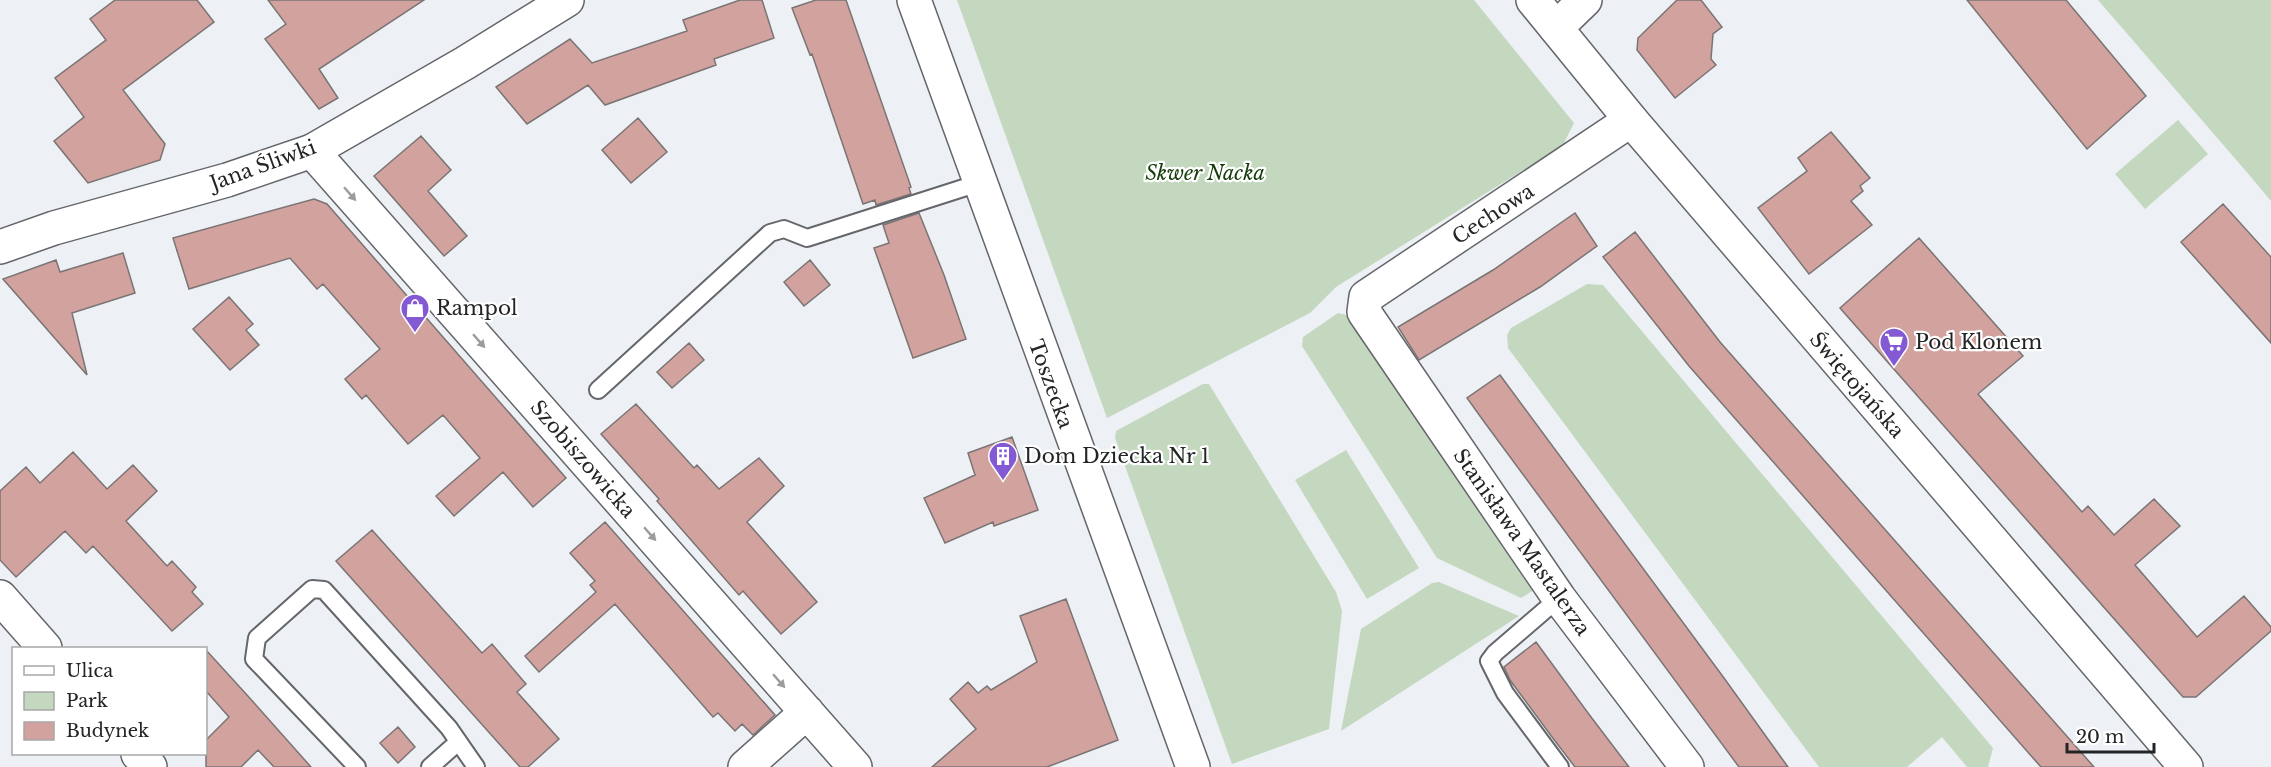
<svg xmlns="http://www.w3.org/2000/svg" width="2271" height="767" viewBox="0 0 2271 767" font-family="'Libre Baskerville',serif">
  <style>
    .green { fill: #c4d8bf }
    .building { fill: #d2a29f; stroke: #7a7474; stroke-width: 1.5 }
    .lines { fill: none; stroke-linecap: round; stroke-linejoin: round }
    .lane-casing { stroke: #64666a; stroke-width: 20 }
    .street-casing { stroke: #64666a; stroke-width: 36 }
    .secondary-casing { stroke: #64666a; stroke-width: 36 }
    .lane { stroke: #fff; stroke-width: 16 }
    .street { stroke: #fff; stroke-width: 33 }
    .secondary { stroke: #fff; stroke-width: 33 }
    .oneway { fill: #9c9c9d }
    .labels { text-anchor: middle; stroke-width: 4.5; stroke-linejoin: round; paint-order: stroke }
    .street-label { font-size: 20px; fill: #232425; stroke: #fff }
    .park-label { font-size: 20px; font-style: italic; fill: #163c0b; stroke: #fff }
    .poi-label { font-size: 20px; fill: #232425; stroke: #fff; text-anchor: start }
  </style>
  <rect width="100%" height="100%" fill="#edf0f5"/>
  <!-- green -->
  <path class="green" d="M 957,0 L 1474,0 L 1574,123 L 1563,145 L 1336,287 L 1310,313 L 1107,418 Z
    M 2098,0 L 2271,0 L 2271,201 L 2251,177 Z
    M 2178,120 L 2208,154 L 2145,209 L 2115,174 Z
    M 1587,284 L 1603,285 L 1993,748 L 1988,767 L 1967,767 L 1942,737 L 1907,767 L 1819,767 L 1508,348 L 1507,335 L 1511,328 Z
    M 1338,313 L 1350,316 L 1537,588 L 1521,598 L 1437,558 L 1302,346 L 1303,337 Z
    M 1203,384 L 1209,384 L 1336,592 L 1342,611 L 1329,729 L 1232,764 L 1115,438 L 1116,431 Z
    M 1346,450 L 1419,568 L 1367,599 L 1295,480 Z
    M 1439,582 L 1519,616 L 1341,731 L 1361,629 L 1432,583 Z"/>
  <!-- building -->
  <path class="building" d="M 115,0 L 197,0 L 214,22 L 123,90 L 165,144 L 160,160 L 88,183 L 54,141 L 84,117 L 55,78 L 106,40 L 90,19 Z
    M 268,0 L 424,0 L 319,69 L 338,98 L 319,109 L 265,39 L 286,24 Z
    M 740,0 L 762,0 L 774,38 L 714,59 L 716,65 L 605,105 L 588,85 L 527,124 L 496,87 L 570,39 L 592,63 L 687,31 L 683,20 Z
    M 816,0 L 846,0 L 911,187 L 909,188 L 911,194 L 876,205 L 875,200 L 863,204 L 812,54 L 810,55 L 792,8 Z
    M 1677,0 L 1701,0 L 1722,27 L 1713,34 L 1711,59 L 1716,65 L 1675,98 L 1637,50 L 1638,38 Z
    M 1967,0 L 2066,0 L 2146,96 L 2087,149 Z
    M 638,118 L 667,152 L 631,183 L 602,150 Z
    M 1831,132 L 1870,178 L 1860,186 L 1863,191 L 1851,201 L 1872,225 L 1809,274 L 1758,208 L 1807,171 L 1798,158 Z
    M 421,136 L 451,170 L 428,191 L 467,236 L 444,256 L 374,176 Z
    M 314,199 L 327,204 L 566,478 L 533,507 L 503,472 L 454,516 L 436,496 L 480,458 L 443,415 L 408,444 L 366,395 L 362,399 L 345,379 L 380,349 L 323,284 L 317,289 L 290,258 L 189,289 L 173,238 Z
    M 2223,204 L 2271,257 L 2271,343 L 2181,242 Z
    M 919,213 L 944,275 L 966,339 L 913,358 L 874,248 L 889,243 L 883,225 Z
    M 1575,213 L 1597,246 L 1540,287 L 1419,360 L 1398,327 L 1493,270 Z
    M 1635,232 L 1720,342 L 2094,767 L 2041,767 L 1689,366 L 1603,257 Z
    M 1919,238 L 2023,356 L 1978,394 L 2082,512 L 2088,506 L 2114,535 L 2154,499 L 2180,526 L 2135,565 L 2197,637 L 2244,596 L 2271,627 L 2271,631 L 2196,697 L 2183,697 L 1840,308 Z
    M 123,253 L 135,293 L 72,313 L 87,375 L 3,279 L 56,260 L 60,272 Z
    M 810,260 L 830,285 L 804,306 L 784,282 Z
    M 229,297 L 253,324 L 246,330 L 259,345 L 230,370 L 193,329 Z
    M 689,343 L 704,360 L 672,388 L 657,372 Z
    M 1500,375 L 1724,678 L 1788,767 L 1739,767 L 1485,423 L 1467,398 Z
    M 636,404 L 694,468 L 697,465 L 719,489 L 759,458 L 784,486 L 747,522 L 817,602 L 781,634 L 743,591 L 739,595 L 657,501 L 659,499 L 601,434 Z
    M 1012,437 L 1038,510 L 994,526 L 993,522 L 945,543 L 924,498 L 975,475 L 968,453 Z
    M 73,452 L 107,489 L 133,465 L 157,491 L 126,521 L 167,566 L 172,561 L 196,587 L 192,592 L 203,604 L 172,631 L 93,546 L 86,553 L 65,531 L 16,577 L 0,560 L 0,491 L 26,467 L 40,483 Z
    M 605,522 L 775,715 L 753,735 L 742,724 L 735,731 L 718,713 L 713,717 L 615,604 L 539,672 L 525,656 L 596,592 L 590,585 L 595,581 L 570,553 Z
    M 372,530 L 482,653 L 492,644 L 526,684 L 517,692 L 559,739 L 528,767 L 520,767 L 336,561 Z
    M 1066,599 L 1118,740 L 1047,767 L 932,767 L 976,729 L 950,699 L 968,682 L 978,693 L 987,686 L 991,690 L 1037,662 L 1020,616 Z
    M 1536,642 L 1588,713 L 1629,767 L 1575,767 L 1552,737 L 1510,680 L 1504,667 Z
    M 206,650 L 247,695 L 311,767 L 274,767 L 258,750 L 241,767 L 206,767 L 206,740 L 229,717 L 206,691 Z
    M 398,727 L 415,747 L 398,763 L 380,743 Z"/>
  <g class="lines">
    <!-- lane casing -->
    <g class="lane-casing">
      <path id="lane" d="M 598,390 L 770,233 L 784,229 L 807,238 L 979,183
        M 1559,598 L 1495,653 L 1489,661 L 1505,693 L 1560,767
        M 357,767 L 254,659 L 257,638 L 312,589 L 324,590 L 449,728 L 476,767
        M 430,767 L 457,743"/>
    </g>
    <!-- street casing -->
    <g class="street-casing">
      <path id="street" d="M 1556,28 L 1585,0
        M 1631,120 L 1366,297 L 1364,312 L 1559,598 L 1687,767
        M 312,151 L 855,767
        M 0,597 L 45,648
        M 138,754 L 150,767
        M 745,767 L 807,712"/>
    </g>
    <!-- secondary casing -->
    <g class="secondary-casing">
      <path id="secondary" d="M 914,0 L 1193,767
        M 1533,0 L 1631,120 L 2186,767
        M 0,247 L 54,228 L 227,180 L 312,151 L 465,63 L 567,0"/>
    </g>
    <!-- lane -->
    <use href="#lane" class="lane"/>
    <!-- street -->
    <use href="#street" class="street"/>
    <!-- secondary -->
    <use href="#secondary" class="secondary"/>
  </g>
  <!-- one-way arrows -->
  <defs><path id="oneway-solid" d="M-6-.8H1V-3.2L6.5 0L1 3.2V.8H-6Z" transform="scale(1.5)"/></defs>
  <g class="oneway">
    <use href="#oneway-solid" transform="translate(350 194) rotate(49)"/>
    <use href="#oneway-solid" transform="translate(479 341) rotate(49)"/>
    <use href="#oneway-solid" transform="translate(650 534) rotate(49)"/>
    <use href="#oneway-solid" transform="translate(779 681) rotate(49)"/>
  </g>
  <!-- icons -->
  <defs>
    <g id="shop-pin" transform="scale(1.5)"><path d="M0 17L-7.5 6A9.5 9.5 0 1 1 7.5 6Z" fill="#835ad3" stroke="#fff"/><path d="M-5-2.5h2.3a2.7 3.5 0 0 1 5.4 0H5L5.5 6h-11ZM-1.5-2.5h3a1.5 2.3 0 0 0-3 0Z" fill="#fff"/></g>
    <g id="supermarket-pin" transform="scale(1.5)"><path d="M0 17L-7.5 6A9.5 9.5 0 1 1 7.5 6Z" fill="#835ad3" stroke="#fff"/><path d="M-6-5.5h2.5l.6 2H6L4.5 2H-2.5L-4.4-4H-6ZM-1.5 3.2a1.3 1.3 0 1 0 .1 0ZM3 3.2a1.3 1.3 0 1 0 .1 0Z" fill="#fff"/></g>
    <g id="building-pin" transform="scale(1.5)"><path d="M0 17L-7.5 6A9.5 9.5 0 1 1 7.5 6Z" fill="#835ad3" stroke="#fff"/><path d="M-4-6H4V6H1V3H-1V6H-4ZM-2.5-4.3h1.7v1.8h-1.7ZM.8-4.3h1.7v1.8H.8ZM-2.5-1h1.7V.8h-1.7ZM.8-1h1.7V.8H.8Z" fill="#fff"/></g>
  </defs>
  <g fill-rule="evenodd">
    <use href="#shop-pin" x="415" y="308"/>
    <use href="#supermarket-pin" x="1894" y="342"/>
    <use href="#building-pin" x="1003" y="456"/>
  </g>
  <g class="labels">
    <!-- street labels -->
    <g class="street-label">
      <text transform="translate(263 165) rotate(-20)" y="7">Jana Śliwki</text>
      <text transform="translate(1493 214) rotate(-33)" y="7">Cechowa</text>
      <text transform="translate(1051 384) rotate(70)" y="7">Toszecka</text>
      <text transform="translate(1857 385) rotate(49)" y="7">Świętojańska</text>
      <text transform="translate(583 459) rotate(49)" y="7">Szobiszowicka</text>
      <text transform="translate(1522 542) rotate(55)" y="7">Stanisława Mastalerza</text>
    </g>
    <!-- park labels -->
    <g class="park-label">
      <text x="1205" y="180">Skwer Nacka</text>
    </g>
    <!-- poi labels -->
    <g class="poi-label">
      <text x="436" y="315">Rampol</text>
      <text x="1915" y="349">Pod Klonem</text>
      <text x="1024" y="463">Dom Dziecka Nr 1</text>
    </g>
  </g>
  <!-- legend -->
  <rect x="12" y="647" width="195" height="108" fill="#ffffff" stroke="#a7a7a8" stroke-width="1.5"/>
  <rect x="24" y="666" width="30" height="9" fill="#ffffff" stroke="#a7a7a8" stroke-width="1.5"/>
  <text x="66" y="677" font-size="18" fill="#232425">Ulica</text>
  <rect x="24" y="692" width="30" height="18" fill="#c4d8bf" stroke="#a7a7a8" stroke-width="1.5"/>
  <text x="66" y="707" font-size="18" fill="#232425">Park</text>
  <rect x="24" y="722" width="30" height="18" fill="#d2a29f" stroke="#a7a7a8" stroke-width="1.5"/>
  <text x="66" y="737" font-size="18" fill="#232425">Budynek</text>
  <!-- scale -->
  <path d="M2067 743v9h87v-9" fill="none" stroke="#232425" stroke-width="3"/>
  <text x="2076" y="743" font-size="18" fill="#232425" stroke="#ffffff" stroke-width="4.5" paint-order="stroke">20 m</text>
</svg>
